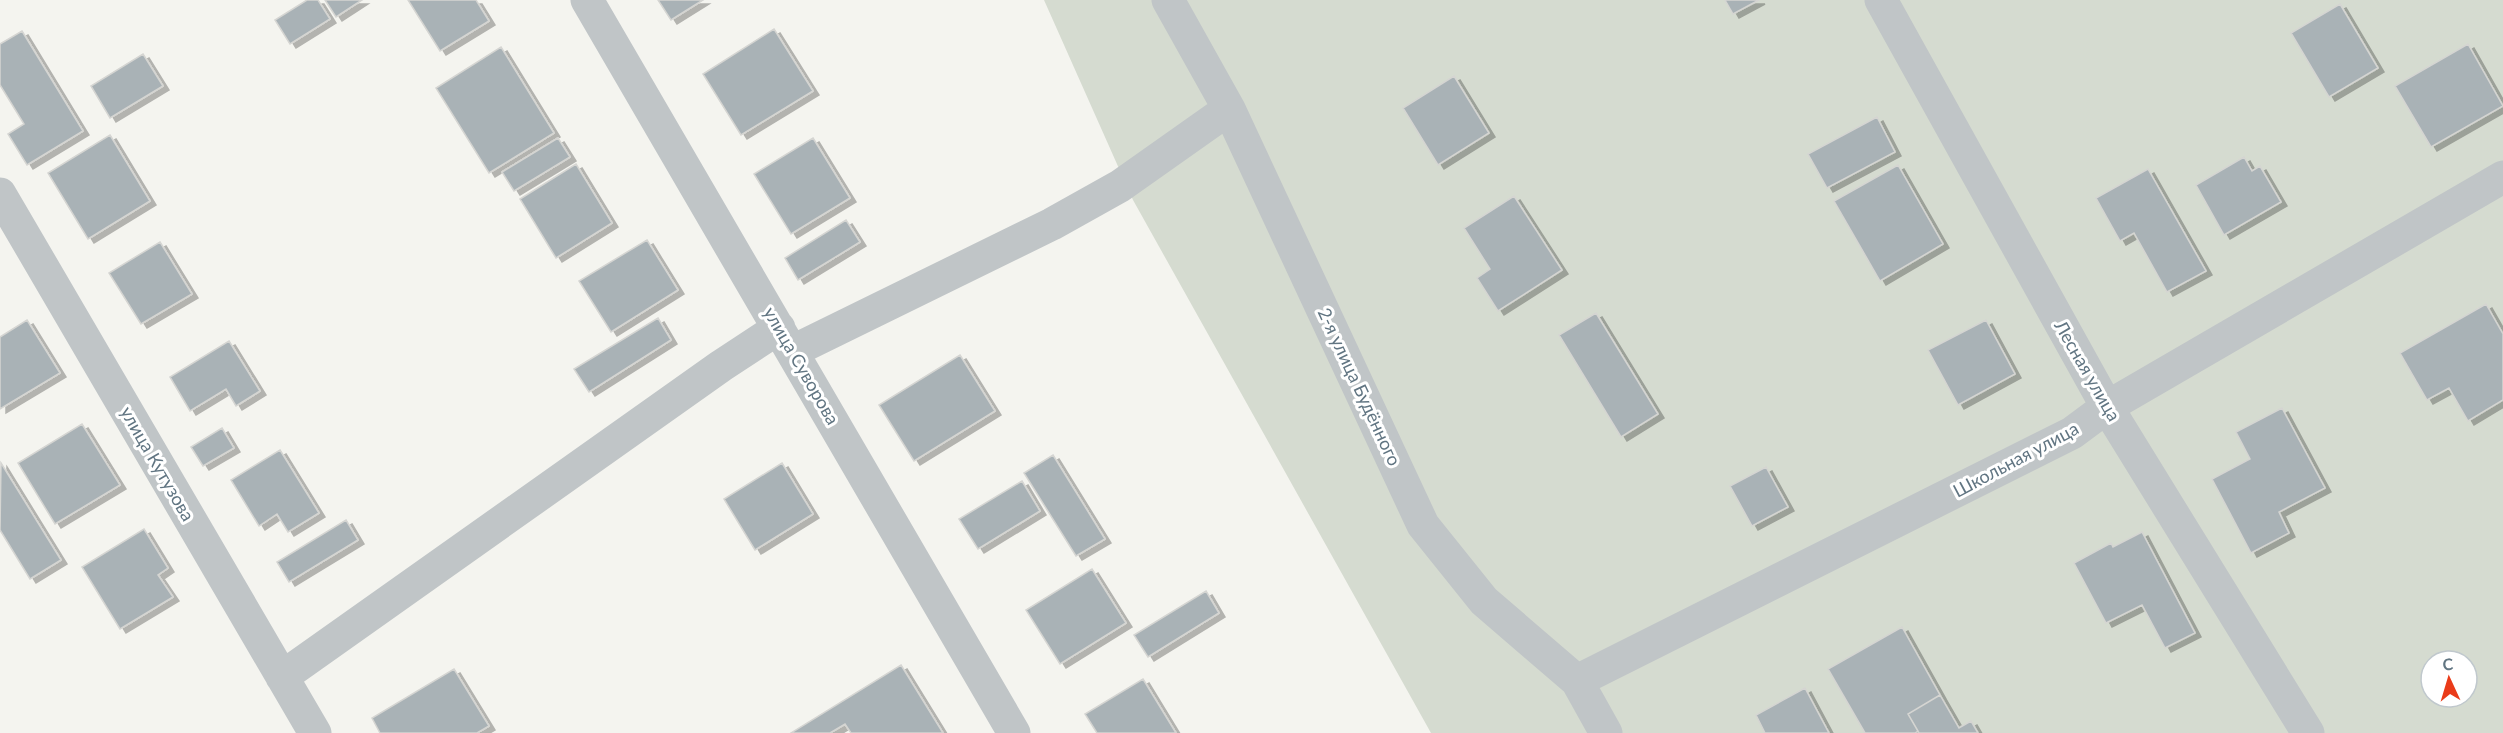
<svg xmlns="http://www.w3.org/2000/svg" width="2503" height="733" viewBox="0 0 2503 733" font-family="Lato,sans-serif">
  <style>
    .green { fill: #d5dbd0; fill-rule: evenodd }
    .building { fill: #a9b2b6; stroke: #d5d5d2; stroke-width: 1.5; filter: url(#shadow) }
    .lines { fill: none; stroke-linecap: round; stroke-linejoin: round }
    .minor { stroke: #c0c5c7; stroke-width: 33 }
    .labels { text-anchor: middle; stroke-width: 6; stroke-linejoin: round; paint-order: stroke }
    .street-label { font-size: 18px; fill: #617582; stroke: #fff }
  </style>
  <defs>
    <filter id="shadow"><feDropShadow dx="6" dy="4" stdDeviation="0" flood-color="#0004"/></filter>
  </defs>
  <rect width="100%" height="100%" fill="#f4f4ef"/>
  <!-- green -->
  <path class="green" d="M 1044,0 L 2503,0 L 2503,733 L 1431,733 L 1133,200 ZM 2431,661 L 2467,661 L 2467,697 L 2431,697 Z"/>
  <!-- building -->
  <path class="building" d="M 307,0 L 318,0 L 330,19 L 290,44 L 275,20 Z
    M 325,0 L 362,0 L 336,17 Z
    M 408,0 L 476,0 L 489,21 L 440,51 Z
    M 658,0 L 703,0 L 671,20 Z
    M 1725,0 L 1759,0 L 1733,14 Z
    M 2340,4 L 2378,68 L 2329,97 L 2291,33 Z
    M 774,29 L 813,91 L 741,135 L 703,74 Z
    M 22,31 L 83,131 L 27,165 L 8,134 L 24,124 L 0,85 L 0,44 Z
    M 2468,44 L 2503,106 L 2431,147 L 2395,86 Z
    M 501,47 L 554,133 L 489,173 L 436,88 Z
    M 143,54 L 163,86 L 110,118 L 91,86 Z
    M 1454,76 L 1489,133 L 1438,165 L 1403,108 Z
    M 1877,117 L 1895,152 L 1827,188 L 1808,154 Z
    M 110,135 L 150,201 L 88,239 L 48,173 Z
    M 558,138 L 570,157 L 514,191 L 502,172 Z
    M 813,138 L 850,198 L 791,234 L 754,174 Z
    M 2244,157 L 2252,171 L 2260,166 L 2281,202 L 2224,235 L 2196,185 Z
    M 576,164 L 612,223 L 556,258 L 520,199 Z
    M 1898,165 L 1943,244 L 1880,281 L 1834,201 Z
    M 2148,169 L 2206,271 L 2167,292 L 2134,233 L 2120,241 L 2096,198 Z
    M 1514,196 L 1562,270 L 1498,311 L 1477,278 L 1490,269 L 1464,228 Z
    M 846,220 L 860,242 L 798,280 L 785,258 Z
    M 647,240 L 678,290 L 611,332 L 579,281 Z
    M 160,242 L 192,294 L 141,324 L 109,273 Z
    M 2486,304 L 2503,334 L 2503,400 L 2468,421 L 2449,388 L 2427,400 L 2400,353 Z
    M 1596,313 L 1658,414 L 1621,437 L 1559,335 Z
    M 658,318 L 671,340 L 589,392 L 574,369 Z
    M 27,320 L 60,373 L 0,409 L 0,337 Z
    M 1986,320 L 2015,374 L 1958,405 L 1928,350 Z
    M 229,341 L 260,391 L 236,406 L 226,389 L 190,411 L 170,377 Z
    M 960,355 L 995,411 L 914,461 L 879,405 Z
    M 2282,408 L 2325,488 L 2279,512 L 2289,533 L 2251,553 L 2212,479 L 2250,459 L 2236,432 Z
    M 82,424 L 120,485 L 55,524 L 18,463 Z
    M 222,428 L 234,448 L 203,466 L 191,447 Z
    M 280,450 L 319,513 L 288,532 L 277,514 L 259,526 L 231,480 Z
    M 1053,455 L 1105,539 L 1076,556 L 1024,473 Z
    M 1,463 L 61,560 L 30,579 L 0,530 Z
    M 782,463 L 813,514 L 755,550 L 724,499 Z
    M 1766,467 L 1788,507 L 1752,526 L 1730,486 Z
    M 1022,481 L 1040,511 L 978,549 L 959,519 Z
    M 346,520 L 358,540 L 289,582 L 277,562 Z
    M 144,529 L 168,568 L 158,575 L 173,597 L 120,629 L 82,567 Z
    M 2142,532 L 2195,633 L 2165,648 L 2142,605 L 2106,623 L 2074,563 L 2111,543 L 2113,547 Z
    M 1092,569 L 1126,623 L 1060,664 L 1026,610 Z
    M 1206,591 L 1219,613 L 1148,657 L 1134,635 Z
    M 1902,627 L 1940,695 L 1908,714 L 1918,731 L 1915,733 L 1865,733 L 1828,669 Z
    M 901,665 L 943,733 L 851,733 L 845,724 L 830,733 L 791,733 Z
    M 454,669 L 489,726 L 477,733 L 380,733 L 372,718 Z
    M 1143,679 L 1176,733 L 1097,733 L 1085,714 Z
    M 1805,688 L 1829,733 L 1765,733 L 1756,715 Z
    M 1940,695 L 1959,728 L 1971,721 L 1978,733 L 1919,733 L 1908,714 Z"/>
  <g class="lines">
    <!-- minor -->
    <path class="minor" d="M 587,0 L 1014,733
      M 1168,0 L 1229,109 L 1423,525 L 1484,601 L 1577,681 L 1606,733
      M 1881,0 L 2107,407 L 2308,733
      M 0,194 L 315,733
      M 793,351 L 1052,224 L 1120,186 L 1229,109
      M 282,677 L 721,366 L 779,328
      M 1577,681 L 2072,433 L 2107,407 L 2503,177"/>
  </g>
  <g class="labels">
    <!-- street labels -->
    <g class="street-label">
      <text transform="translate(801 366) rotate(60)" y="6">улица Суворова</text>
      <text transform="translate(2087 371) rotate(60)" y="6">Лесная улица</text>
      <text transform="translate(1359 387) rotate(65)" y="6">2-я улица Будённого</text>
      <text transform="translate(2016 460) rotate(-28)" y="6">Школьная улица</text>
      <text transform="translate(157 464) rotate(60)" y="6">улица Кутузова</text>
    </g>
  </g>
  <!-- north arrow -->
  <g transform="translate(2449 679) rotate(356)"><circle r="28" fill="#ffffff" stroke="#c0c8cd" stroke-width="1.5"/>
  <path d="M0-4.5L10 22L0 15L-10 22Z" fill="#ea3b19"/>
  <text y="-9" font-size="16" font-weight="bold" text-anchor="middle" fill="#617582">С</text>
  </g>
</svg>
